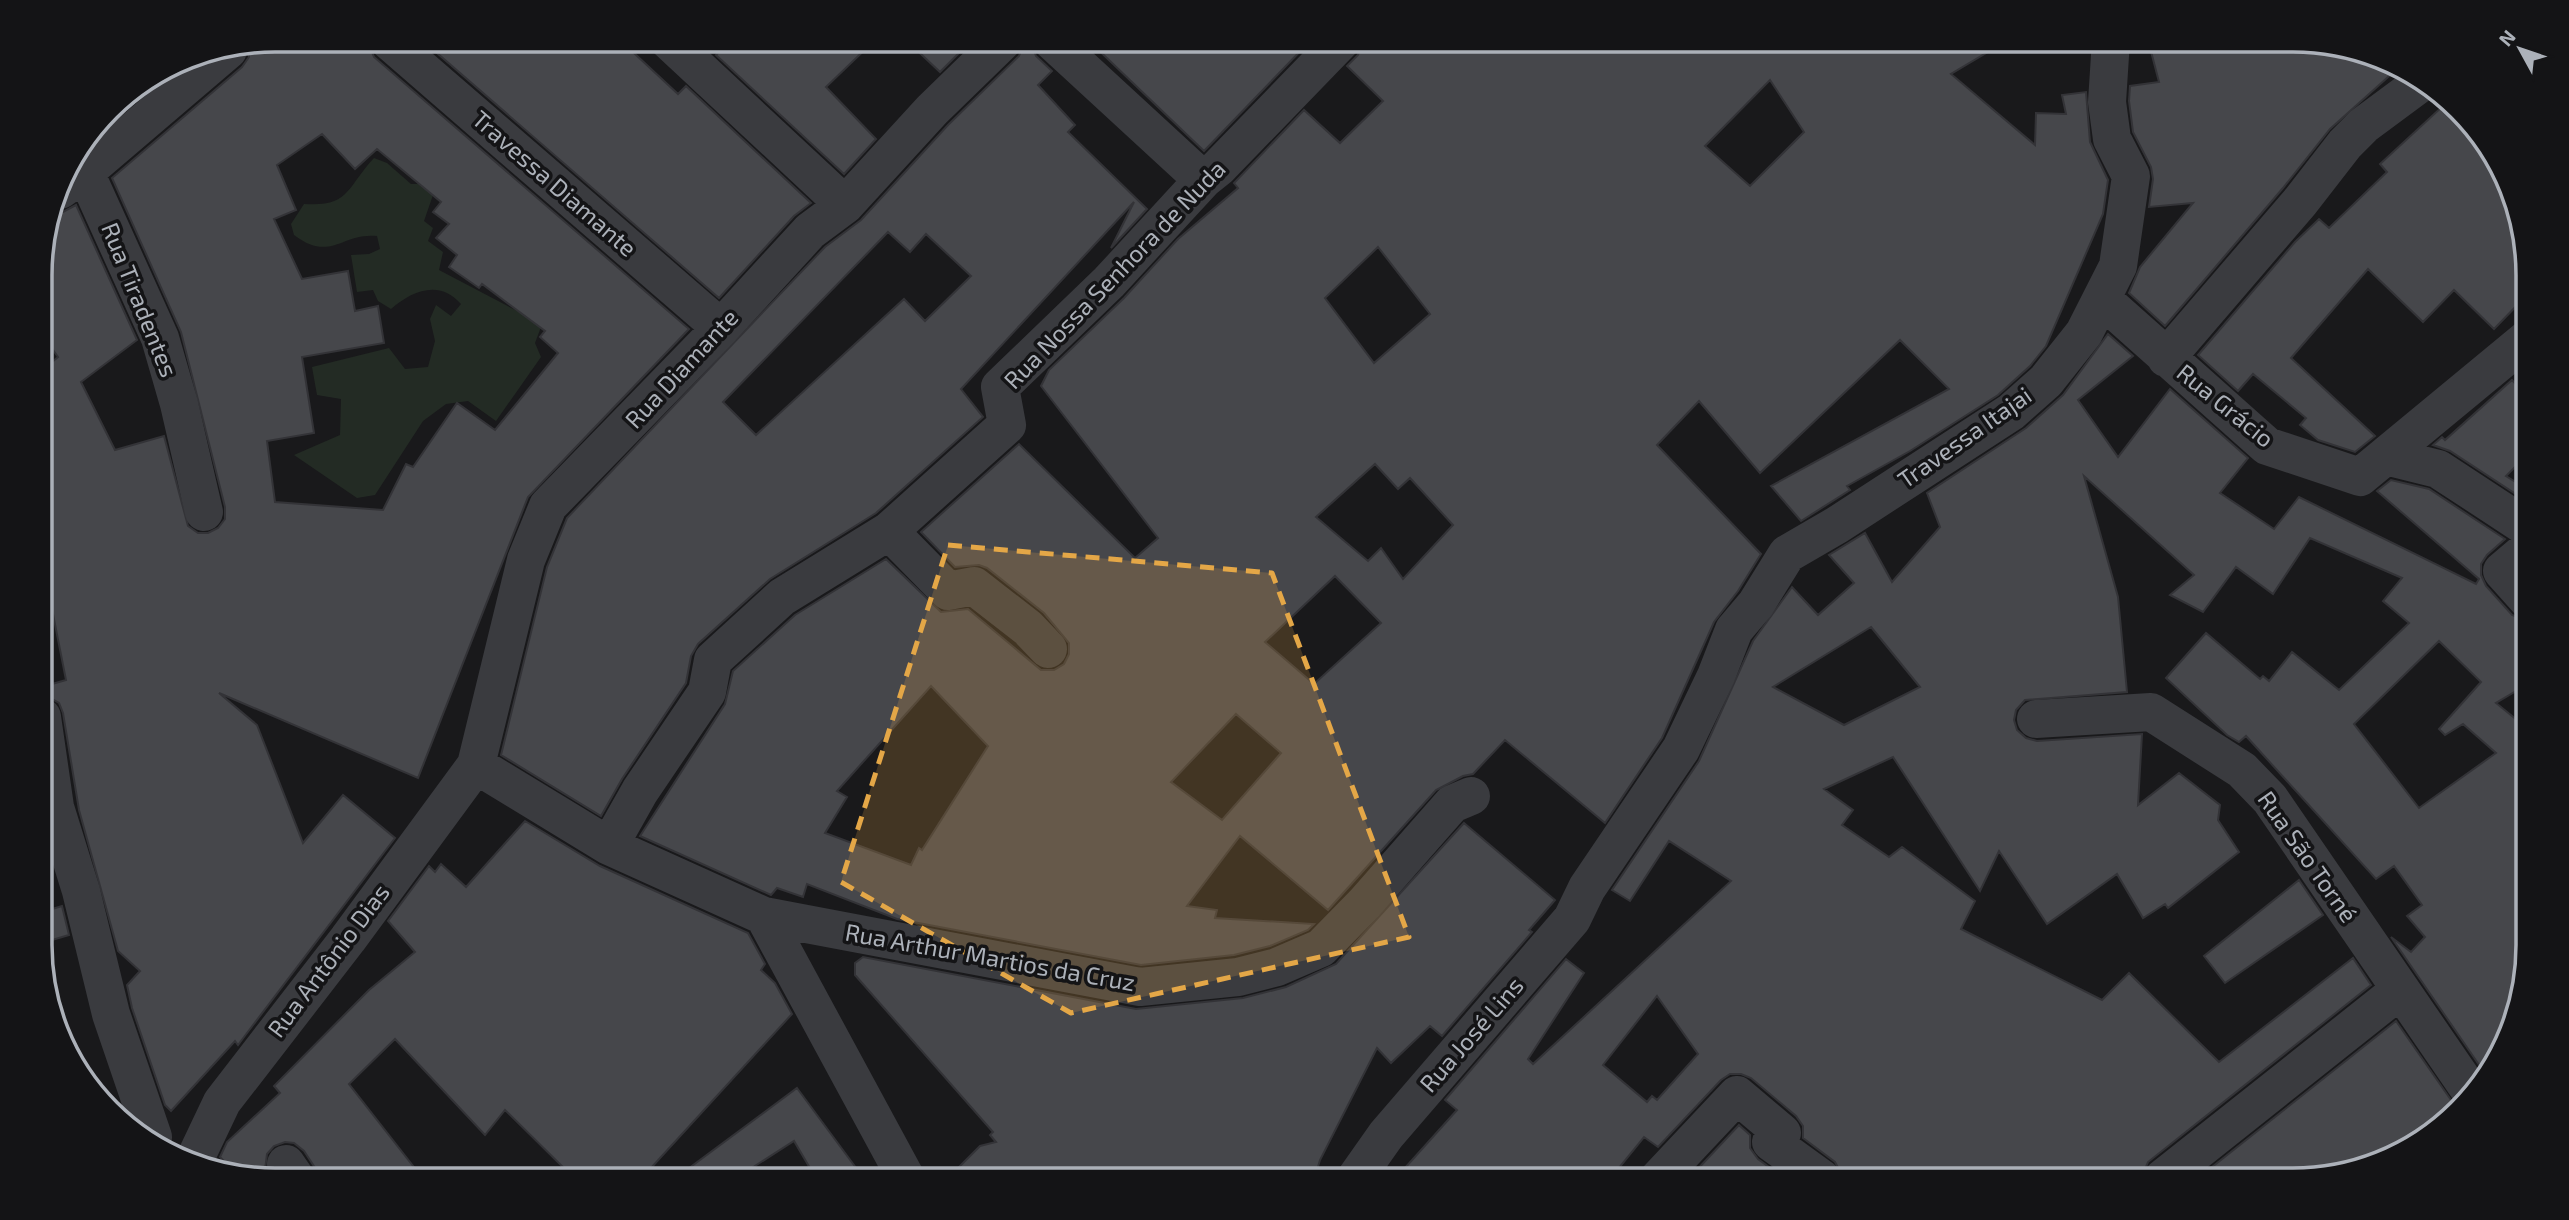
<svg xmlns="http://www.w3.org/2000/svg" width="2569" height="1220" viewBox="0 0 2569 1220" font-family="'Exo 2',sans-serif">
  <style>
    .green { fill: #232b24 }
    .building { fill: #46474b; stroke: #333337; stroke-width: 2; fill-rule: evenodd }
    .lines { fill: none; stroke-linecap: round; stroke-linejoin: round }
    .minor { stroke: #3a3b3f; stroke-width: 38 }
    .marked { fill: #e4a747; fill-opacity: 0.2; stroke: #e4a747; stroke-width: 5; stroke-dasharray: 14 9; stroke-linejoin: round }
    .labels { text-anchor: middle; stroke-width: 7; stroke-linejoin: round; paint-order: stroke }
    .street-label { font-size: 24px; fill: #acb1b9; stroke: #141416 }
    .rim { fill: none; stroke: #acb1b9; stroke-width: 3.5 }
  </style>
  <rect width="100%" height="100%" fill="#19191b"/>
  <!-- green -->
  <path class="green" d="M 374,158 L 387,163 L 411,184 L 418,184 L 433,195 L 424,221 L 433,228 L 428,241 L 443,252 L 439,270 L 523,314 L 541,327 L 535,343 L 541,357 L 496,421 L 468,401 L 446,404 L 423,421 L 375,495 L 357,498 L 294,455 L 340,435 L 341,399 L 317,395 L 312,367 L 389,348 L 405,369 L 428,367 L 435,341 L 430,319 L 436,305 L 451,316 L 461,304 C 439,279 412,291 391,309 L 378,301 L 373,290 L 357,292 L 351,255 L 369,254 L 380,249 L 377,236 C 342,232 331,263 294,235 L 291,224 L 304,204 C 350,207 346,188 374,158 Z"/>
  <!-- building -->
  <path class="building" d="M 276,40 L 367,40 L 374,57 L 689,329 L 528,497 L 418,778 L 219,693 L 257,725 L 303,843 L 343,795 L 395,838 L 244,1037 L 238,1045 L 235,1041 L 171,1111 L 165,1105 L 132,1008 L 127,985 L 140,971 L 118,951 L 79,810 L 63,713 L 59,703 L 47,696 L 45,686 L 66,680 L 50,599 L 42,601 L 41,371 L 58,357 L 41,333 L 41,260 L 54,211 L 63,212 L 76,205 L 137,340 L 81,382 L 115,450 L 164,436 L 188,526 L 198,533 L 208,533 L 218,528 L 225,519 L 225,507 L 181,332 L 112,178 L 242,67 L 249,57 L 249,45 ZM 322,134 L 355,169 L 377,149 L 441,202 L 433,212 L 449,224 L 436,238 L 457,255 L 449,267 L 479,288 L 482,284 L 545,331 L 540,337 L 558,353 L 495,430 L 457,403 L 413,467 L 406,464 L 383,510 L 275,502 L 267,441 L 314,433 L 302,357 L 384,343 L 378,306 L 355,311 L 348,271 L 302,279 L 274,219 L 296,210 L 277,165 Z
    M 422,40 L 620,40 L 678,94 L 686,86 L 811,203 L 794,216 L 719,298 Z
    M 730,40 L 875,40 L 826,87 L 876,139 L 844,174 L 716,55 Z
    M 906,40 L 972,40 L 940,72 Z
    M 1025,40 L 1030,40 L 1036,56 L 1052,71 L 1038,85 L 1075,125 L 1068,132 L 1147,209 L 1111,248 L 1134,202 L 961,389 L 983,417 L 876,513 L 770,579 L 698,644 L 691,656 L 686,683 L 622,779 L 601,816 L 501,755 L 547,567 L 567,518 L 825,247 L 861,220 L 948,125 L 1019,56 ZM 888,232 L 910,252 L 926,234 L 971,276 L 925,321 L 904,299 L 756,435 L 723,402 Z
    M 1088,40 L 1311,40 L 1204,151 Z
    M 1363,40 L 2008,40 L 1951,74 L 2035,145 L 2036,113 L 2066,114 L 2062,95 L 2086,92 L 2090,142 L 2108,180 L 2103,214 L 2046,346 L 2030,366 L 1998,395 L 1910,451 L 1847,486 L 1850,490 L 1801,521 L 1771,486 L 1949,389 L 1900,340 L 1760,473 L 1699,401 L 1657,445 L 1761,554 L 1738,591 L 1714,622 L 1662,738 L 1605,823 L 1505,740 L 1473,774 L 1463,776 L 1436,790 L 1328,910 L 1240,836 L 1187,906 L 1217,910 L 1215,918 L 1314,924 L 1308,930 L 1270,946 L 1234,955 L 1141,965 L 897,919 L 807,884 L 803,897 L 777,888 L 771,895 L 640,836 L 725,704 L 733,671 L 795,615 L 886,559 L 941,612 L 968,609 L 1041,670 L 1054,670 L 1064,664 L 1069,654 L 1069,643 L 1044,613 L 987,568 L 979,565 L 955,567 L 921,532 L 1019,444 L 1135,558 L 1158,538 L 1041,386 L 1049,370 L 1124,298 L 1178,239 L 1238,188 L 1234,183 L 1304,110 L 1340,143 L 1383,101 L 1347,66 L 1358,55 ZM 1770,80 L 1804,132 L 1750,186 L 1705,146 ZM 1378,247 L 1430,314 L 1374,363 L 1325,298 ZM 1375,464 L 1398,489 L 1410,478 L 1453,525 L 1403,579 L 1381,548 L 1368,561 L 1316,517 ZM 1335,576 L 1381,623 L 1314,684 L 1265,642 ZM 931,686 L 988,746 L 922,850 L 919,848 L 911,865 L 825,833 L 847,797 L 837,791 ZM 1236,714 L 1281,753 L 1222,820 L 1171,782 Z
    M 2148,40 L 2293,40 L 2384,58 L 2397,69 L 2330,129 L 2283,188 L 2165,326 L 2129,293 L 2140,267 L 2193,203 L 2149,207 L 2153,179 L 2151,167 L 2133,132 L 2129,101 L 2130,86 L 2159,82 Z
    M 2444,105 L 2480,133 L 2527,245 L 2527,295 L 2494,329 L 2454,290 L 2423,322 L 2368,269 L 2291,358 L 2375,436 L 2355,452 L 2318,440 L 2300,425 L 2306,418 L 2253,374 L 2238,391 L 2198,355 L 2295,242 L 2319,219 L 2329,228 L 2387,172 L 2380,164 Z
    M 2108,334 L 2133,356 L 2078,400 L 2118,457 L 2170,389 L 2248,458 L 2220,493 L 2274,529 L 2299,497 L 2476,584 L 2479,579 L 2377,491 L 2391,480 L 2429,489 L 2505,539 L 2487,555 L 2481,564 L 2481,575 L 2486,586 L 2512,615 L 2528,621 L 2528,684 L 2496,703 L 2528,729 L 2529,945 L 2511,1035 L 2486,1075 L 2391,937 L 2411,952 L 2425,937 L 2407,916 L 2422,905 L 2394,866 L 2376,879 L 2246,736 L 2239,742 L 2227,735 L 2166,678 L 2206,633 L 2260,679 L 2263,676 L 2269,681 L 2292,652 L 2339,690 L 2409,623 L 2383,601 L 2402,578 L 2310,538 L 2273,594 L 2236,567 L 2203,612 L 2170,595 L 2194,575 L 2084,476 L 2118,597 L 2127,692 L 2025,700 L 2016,710 L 2014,720 L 2017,730 L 2026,738 L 2037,741 L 2142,734 L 2138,805 L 2179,773 L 2220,805 L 2218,820 L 2239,852 L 2168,908 L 2165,904 L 2143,918 L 2117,874 L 2047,924 L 1999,851 L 1980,891 L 1893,757 L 1824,789 L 1853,810 L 1842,825 L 1889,857 L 1902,847 L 1975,901 L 1961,929 L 2102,1000 L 2129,973 L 2219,1062 L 2353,958 L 2371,985 L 2148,1162 L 2141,1179 L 1844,1179 L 1835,1162 L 1803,1138 L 1803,1126 L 1796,1116 L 1751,1078 L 1741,1074 L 1730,1074 L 1721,1080 L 1658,1147 L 1644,1137 L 1610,1179 L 1395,1179 L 1457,1110 L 1445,1100 L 1566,959 L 1584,973 L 1528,1059 L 1533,1064 L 1731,881 L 1669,841 L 1630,901 L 1612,890 L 1699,761 L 1753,641 L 1792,587 L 1818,615 L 1854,583 L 1829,555 L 1865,533 L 1892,582 L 1940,527 L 1927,493 L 2026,428 L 2063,395 ZM 1871,627 L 1920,687 L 1844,725 L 1773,687 ZM 2439,641 L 2481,682 L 2439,729 L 2445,735 L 2463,724 L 2496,753 L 2419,808 L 2354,724 ZM 1657,996 L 1698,1054 L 1657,1100 L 1652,1096 L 1647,1102 L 1603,1065 Z
    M 2512,380 L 2527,396 L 2527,455 L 2506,476 L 2527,489 L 2528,502 L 2450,451 L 2433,445 L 2442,437 L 2445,440 Z
    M 525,821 L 600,866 L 748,933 L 765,964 L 761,970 L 775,983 L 792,1014 L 640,1180 L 576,1180 L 505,1110 L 485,1135 L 395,1039 L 349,1084 L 424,1180 L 323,1180 L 304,1151 L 294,1143 L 285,1142 L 274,1146 L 267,1154 L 265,1170 L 258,1176 L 233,1171 L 220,1157 L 227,1142 L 280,1093 L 274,1086 L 369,990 L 415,952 L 388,921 L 429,866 L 435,872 L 441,864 L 466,887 Z
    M 1464,823 L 1555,900 L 1529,930 L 1532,932 L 1442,1036 L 1430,1026 L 1391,1063 L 1377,1048 L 1320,1160 L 1314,1180 L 946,1180 L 980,1146 L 996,1142 L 990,1135 L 993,1132 L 855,975 L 855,963 L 863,957 L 1136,1009 L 1243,998 L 1286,987 L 1336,964 Z
    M 2299,880 L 2323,915 L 2225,983 L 2204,956 Z
    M 62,906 L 69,935 L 42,943 L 42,912 Z
    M 2396,1021 L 2458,1110 L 2445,1122 L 2416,1143 L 2308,1179 L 2197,1179 Z
    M 797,1088 L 865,1180 L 817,1180 L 794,1141 L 733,1180 L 673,1180 Z
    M 1739,1125 L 1750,1135 L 1750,1148 L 1758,1159 L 1785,1179 L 1701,1179 L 1693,1174 Z"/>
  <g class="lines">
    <!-- minor -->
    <path class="minor" d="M 388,40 L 721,328
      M 668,40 L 845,205
      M 1051,40 L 1203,180
      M 85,172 L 160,338 L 179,404 L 204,512
      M 60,190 L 85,172 L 228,50
      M 2103,300 L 2267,446 L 2360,477 L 2527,339
      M 2166,358 L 2300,202 L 2345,144 L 2364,125 L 2418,85
      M 2386,456 L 2438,469 L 2528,528
      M 889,531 L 948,591 L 974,586 L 1028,628 L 1048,649
      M 2528,549 L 2502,571 L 2528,600
      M 42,717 L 55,807 L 81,891 L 111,1014 L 153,1137
      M 2036,719 L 2151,712 L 2242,770 L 2270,799 L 2473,1095
      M 476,765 L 609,846 L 764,916 L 1140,987 L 1238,977 L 1277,967 L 1321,948 L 1365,903 L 1452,804 L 1471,796
      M 609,846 L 640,791 L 707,692 L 713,660 L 782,597 L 889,531 L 1007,425 L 1000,387 L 1109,282 L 1203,180 L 1218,168 L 1342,40
      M 764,916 L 907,1180
      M 193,1163 L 222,1102 L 348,939 L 476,765 L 526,560 L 548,506 L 721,328 L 810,231 L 845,205 L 932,110 L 1004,40
      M 286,1164 L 297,1180
      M 1355,1179 L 1386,1135 L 1572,919 L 1587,888 L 1681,749 L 1716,676 L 1734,630 L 1756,604 L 1787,554 L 1837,525 L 2011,412 L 2046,381 L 2084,333 L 2118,266 L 2131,176 L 2112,139 L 2107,102 L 2111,40
      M 1658,1179 L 1737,1095 L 1782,1133 L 1771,1142 L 1822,1179
      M 2162,1179 L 2400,990"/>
  </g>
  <!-- marked area -->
  <path class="marked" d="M 948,545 L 1272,573 L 1409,937 L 1071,1013 L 841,882 Z"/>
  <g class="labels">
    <!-- street labels -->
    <g class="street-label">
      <text transform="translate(554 184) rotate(41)" y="8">Travessa Diamante</text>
      <text transform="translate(1115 275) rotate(-46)" y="8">Rua Nossa Senhora de Nuda</text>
      <text transform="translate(139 300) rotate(68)" y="8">Rua Tiradentes</text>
      <text transform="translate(682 369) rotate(-47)" y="8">Rua Diamante</text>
      <text transform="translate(2225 406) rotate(39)" y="8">Rua Grácio</text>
      <text transform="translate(1965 438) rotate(-35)" y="8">Travessa Itajai</text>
      <text transform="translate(2307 857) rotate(55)" y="8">Rua São Torné</text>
      <text transform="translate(990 958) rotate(10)" y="8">Rua Arthur Martios da Cruz</text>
      <text transform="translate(329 961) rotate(-53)" y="8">Rua Antônio Dias</text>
      <text transform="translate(1472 1035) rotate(-49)" y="8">Rua José Lins</text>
    </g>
  </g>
  <!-- crop -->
  <path d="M0 0H2569V1220H0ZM275 52H2293A223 223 0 0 1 2516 275V945A223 223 0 0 1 2293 1168H275A223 223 0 0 1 52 945V275A223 223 0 0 1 275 52Z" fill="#141416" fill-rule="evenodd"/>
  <path class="rim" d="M275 52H2293A223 223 0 0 1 2516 275V945A223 223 0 0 1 2293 1168H275A223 223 0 0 1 52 945V275A223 223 0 0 1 275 52Z"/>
  <!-- north arrow -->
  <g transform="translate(2520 49) rotate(310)" stroke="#141416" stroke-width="5" paint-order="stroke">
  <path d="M0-5L12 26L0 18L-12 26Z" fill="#acb1b9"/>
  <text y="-10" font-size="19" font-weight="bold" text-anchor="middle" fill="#acb1b9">N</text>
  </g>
</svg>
